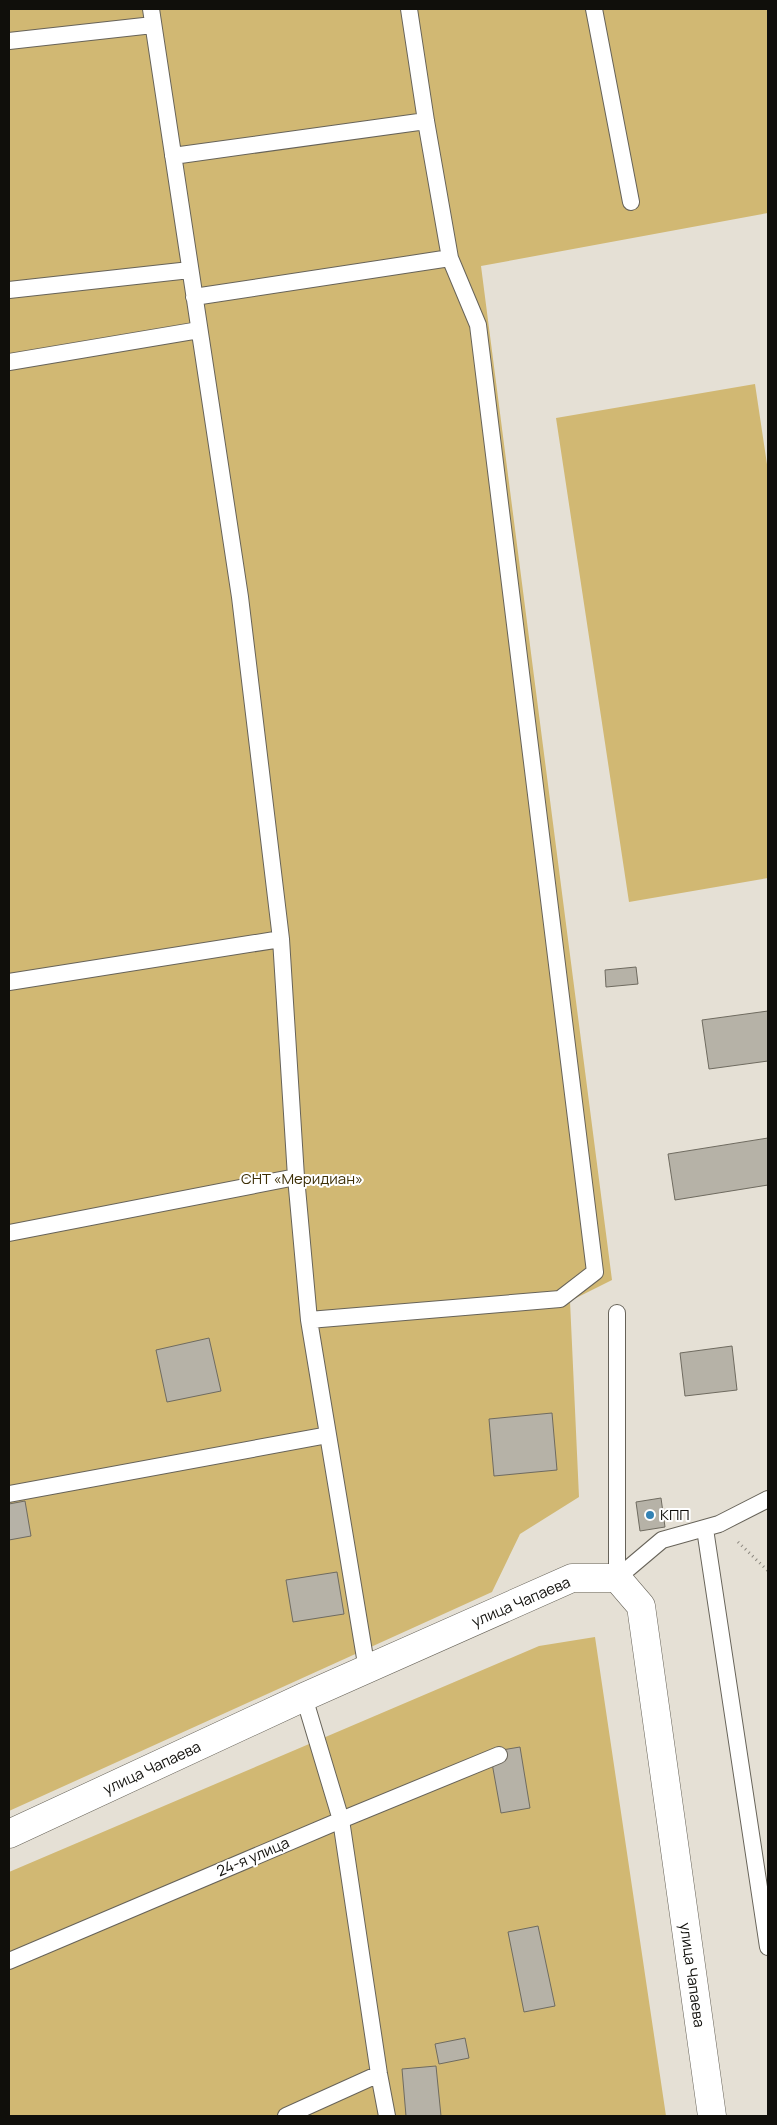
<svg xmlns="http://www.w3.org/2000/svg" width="777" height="2125" viewBox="0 0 777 2125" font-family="Manrope,sans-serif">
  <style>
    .green { fill: #d1b873 }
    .building { fill: #b6b2a7; stroke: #6f6b60 }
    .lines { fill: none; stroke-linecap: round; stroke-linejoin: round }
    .lane-casing { stroke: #676359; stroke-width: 18 }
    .street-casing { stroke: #676359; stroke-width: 29 }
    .path { stroke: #8b877f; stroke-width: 3; stroke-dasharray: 1 4; stroke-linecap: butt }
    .lane { stroke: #fff; stroke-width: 16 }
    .street { stroke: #fff; stroke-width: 28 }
    .poi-dot { fill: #3382b4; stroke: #fff; stroke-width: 2 }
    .labels { text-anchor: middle; stroke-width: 4; stroke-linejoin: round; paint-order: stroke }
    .park-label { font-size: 15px; fill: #3c2e05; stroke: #fff }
    .poi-label { font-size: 15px; fill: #100f0b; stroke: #fff; text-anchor: start }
    .street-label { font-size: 15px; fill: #100f0b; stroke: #fff }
  </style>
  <rect width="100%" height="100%" fill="#e5e0d5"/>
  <!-- green -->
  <path class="green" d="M 9,9 L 768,9 L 768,213 L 481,266 L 612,1280 L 570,1301 L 579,1497 L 520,1534 L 492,1592 L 9,1811 Z
    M 755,384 L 768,471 L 768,878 L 629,902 L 556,418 Z
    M 595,1637 L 666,2116 L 9,2116 L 9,1872 L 539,1646 Z"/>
  <!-- building -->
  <path class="building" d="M 636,967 L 638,984 L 606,987 L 605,970 Z
    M 768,1011 L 768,1061 L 709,1069 L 702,1020 Z
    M 768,1138 L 768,1185 L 675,1200 L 668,1154 Z
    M 209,1338 L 221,1391 L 167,1402 L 156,1350 Z
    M 732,1346 L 737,1390 L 685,1396 L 680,1353 Z
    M 552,1413 L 557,1470 L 494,1476 L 489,1419 Z
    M 661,1498 L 665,1527 L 640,1531 L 636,1502 Z
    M 25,1501 L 31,1536 L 9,1540 L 9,1504 Z
    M 337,1572 L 344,1614 L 293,1622 L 286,1580 Z
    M 520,1747 L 530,1808 L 501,1813 L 490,1752 Z
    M 538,1926 L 555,2006 L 524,2012 L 508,1932 Z
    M 465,2038 L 469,2058 L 439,2064 L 435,2044 Z
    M 436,2066 L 441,2116 L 406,2116 L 402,2069 Z"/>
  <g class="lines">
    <!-- lane casing -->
    <g class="lane-casing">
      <path id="lane" d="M 151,9 L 240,597 L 281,939 L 296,1177 L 309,1320 L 367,1670
        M 594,9 L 631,202
        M 9,41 L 153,25
        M 173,156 L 426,121
        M 9,290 L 190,270
        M 194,297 L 450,258
        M 9,362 L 199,330
        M 9,982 L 281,939
        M 9,1233 L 296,1177
        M 309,1320 L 560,1299 L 595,1272 L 478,325 L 450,258 L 426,121 L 409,9
        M 9,1494 L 328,1435
        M 705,1529 L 768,1947
        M 617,1578 L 617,1313
        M 617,1578 L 662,1540 L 719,1524 L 768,1499
        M 304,1697 L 341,1820 L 379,2074 L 387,2116
        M 9,1961 L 341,1820 L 499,1755
        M 286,2116 L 379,2074"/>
    </g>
    <!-- street casing -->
    <g class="street-casing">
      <path id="street" d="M 9,1834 L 304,1697 L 572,1578 L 617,1578 L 641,1606 L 712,2116"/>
    </g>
    <!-- path -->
    <path class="path" d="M 738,1542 L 768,1571"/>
    <!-- lane -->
    <use href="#lane" class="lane"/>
    <!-- street -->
    <use href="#street" class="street"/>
  </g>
  <!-- markers -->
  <circle class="poi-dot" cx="650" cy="1515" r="5"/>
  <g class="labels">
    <!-- park labels -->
    <g class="park-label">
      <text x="302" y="1184">СНТ «Меридиан»</text>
    </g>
    <!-- poi labels -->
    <g class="poi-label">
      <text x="660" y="1520">КПП</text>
    </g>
    <!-- street labels -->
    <g class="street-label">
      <text transform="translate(521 1602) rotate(-23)" y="5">улица Чапаева</text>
      <text transform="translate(152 1768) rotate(-25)" y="5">улица Чапаева</text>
      <text transform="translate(253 1857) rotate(-23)" y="5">24-я улица</text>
      <text transform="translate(692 1975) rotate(82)" y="5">улица Чапаева</text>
    </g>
  </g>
  <!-- border -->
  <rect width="777" height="2125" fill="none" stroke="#100f0b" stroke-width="20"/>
</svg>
